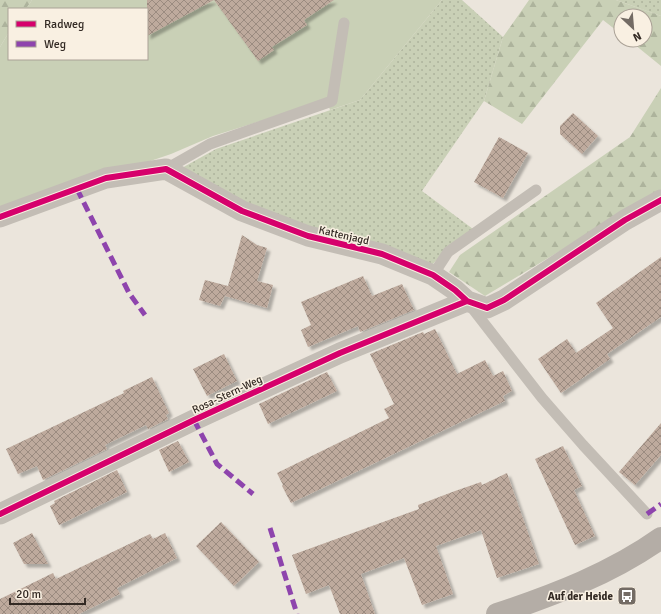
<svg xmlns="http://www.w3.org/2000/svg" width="661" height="614" viewBox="0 0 661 614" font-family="Signika,sans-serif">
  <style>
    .grass { fill: url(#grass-dots) }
    .forest { fill: url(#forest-firs) }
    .park { fill: #c9d0b6 }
    .building { fill: url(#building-cross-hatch); filter: url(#shadow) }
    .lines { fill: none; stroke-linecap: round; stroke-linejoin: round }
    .lane { stroke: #c3bdb5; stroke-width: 11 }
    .street { stroke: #c3bdb5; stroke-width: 21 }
    .secondary { stroke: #b4ada6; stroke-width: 22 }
    .quiet { stroke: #8e44ad; stroke-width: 5; stroke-dasharray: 10 5; stroke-linecap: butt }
    .cycleway-casing { stroke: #f9f0e2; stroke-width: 8 }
    .cycleway { stroke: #d6006c; stroke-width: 6 }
    .labels { text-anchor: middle; stroke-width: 3; stroke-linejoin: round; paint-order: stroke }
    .street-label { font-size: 11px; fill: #332a24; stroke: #f9f0e2 }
    .poi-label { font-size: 11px; font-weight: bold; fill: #332a24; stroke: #f9f0e2; text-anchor: end }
  </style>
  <defs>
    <pattern id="grass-dots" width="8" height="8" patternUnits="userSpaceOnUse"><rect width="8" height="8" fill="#c9d0b6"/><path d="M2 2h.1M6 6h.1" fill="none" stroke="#adb39c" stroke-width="1.8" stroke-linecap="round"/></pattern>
    <pattern id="forest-firs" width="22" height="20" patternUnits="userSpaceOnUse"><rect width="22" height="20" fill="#c9d0b6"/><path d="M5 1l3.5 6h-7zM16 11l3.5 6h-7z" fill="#adb39c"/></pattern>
    <pattern id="building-cross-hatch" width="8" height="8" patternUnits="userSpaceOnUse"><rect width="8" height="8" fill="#beaa9d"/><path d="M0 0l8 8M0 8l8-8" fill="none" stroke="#9b8b80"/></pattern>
    <filter id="shadow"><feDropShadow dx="3.5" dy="3.5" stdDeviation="1" flood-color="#0004"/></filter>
  </defs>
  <rect width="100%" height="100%" fill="#ebe5dc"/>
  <!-- grass -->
  <path class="grass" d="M 442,0 L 462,0 L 503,37 L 484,101 L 422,191 L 473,229 L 446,250 L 433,264 L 348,239 L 242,204 L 180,169 L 216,149 L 360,100 Z
    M 616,0 L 661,0 L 661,16 Z"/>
  <!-- forest -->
  <path class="forest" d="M 0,0 L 32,0 L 26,9 L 9,9 L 9,32 L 0,47 Z
    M 529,0 L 616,0 L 661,16 L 661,66 L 629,40 L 645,40 L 645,16 L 621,16 L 621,34 L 603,20 L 522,124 L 484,101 L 503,37 Z
    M 661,88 L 661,193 L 628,210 L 485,296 L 449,272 L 460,255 L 630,137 Z"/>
  <!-- park -->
  <path class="park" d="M 32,0 L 442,0 L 360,100 L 330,110 L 326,98 L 267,119 L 213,136 L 171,154 L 0,212 L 0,47 L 9,32 L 9,59 L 147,59 L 147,9 L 26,9 Z"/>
  <!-- building -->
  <path class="building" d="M 147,0 L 334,0 L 304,20 L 307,25 L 272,47 L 274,50 L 258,61 L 214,0 L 147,36 Z
    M 573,113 L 598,136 L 582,154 L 560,134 L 560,126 Z
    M 499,137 L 528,153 L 503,198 L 474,182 Z
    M 242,235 L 257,245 L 267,248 L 257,281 L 273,285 L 267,308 L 225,296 L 226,293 L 220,306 L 199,300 L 205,280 L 228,286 Z
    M 661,257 L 661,317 L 607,354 L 610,359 L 561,393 L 538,359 L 567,339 L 576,353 L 613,328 L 596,303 Z
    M 363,276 L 372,296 L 402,284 L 414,310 L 360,332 L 358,326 L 308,347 L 301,330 L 311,325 L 301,302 Z
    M 435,329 L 457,374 L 485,360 L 493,376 L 503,371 L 512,391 L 503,396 L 505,401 L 291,503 L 282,486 L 283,485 L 277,473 L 389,418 L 384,409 L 394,404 L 370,354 L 423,332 L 424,334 Z
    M 224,354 L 237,381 L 207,396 L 193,369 Z
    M 327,372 L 337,391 L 268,424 L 259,404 Z
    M 152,377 L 169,413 L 166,415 L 168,419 L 148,429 L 146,425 L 105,445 L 107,449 L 43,480 L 37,466 L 18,474 L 6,449 L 124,393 L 123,391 Z
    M 661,423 L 661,455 L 635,485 L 619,472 Z
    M 178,441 L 189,462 L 169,472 L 159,450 Z
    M 563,446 L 582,486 L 574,490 L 595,536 L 575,545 L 535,459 Z
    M 117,470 L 127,492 L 59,525 L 50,506 L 55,503 L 54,501 Z
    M 507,473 L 539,564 L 497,578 L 481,530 L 436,546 L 453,594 L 422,605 L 404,558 L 361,574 L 375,614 L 340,614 L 329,585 L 306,594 L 292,555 L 419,509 L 418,505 L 455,491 L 481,482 L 482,485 Z
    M 221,522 L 259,562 L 234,586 L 196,546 Z
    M 32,533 L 48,564 L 24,564 L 13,543 Z
    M 165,533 L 177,558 L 117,588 L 120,594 L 79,614 L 0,614 L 0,599 L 53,573 L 56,579 L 150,534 L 153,539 Z"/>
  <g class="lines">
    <!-- lane -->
    <path class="lane" d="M 166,169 L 210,144 L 332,101 L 344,23
      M 433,275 L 448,252 L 536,190
      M 469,304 L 542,398 L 583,445 L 647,514"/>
    <!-- street -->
    <path class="street" d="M 0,217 L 106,178 L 166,169 L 242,211 L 308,236 L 382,254 L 433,275 L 455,290 L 467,301 L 487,308 L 504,300 L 625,220 L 661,200
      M 0,514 L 194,420 L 340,353 L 467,301"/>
    <!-- secondary -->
    <path class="secondary" d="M 497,614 C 554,595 612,573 661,538"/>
    <!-- quiet -->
    <path class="quiet" d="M 77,189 L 129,293 L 145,315
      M 194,420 L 217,464 L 253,494
      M 647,514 L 661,504
      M 270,528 L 297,614"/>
    <!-- cycleway casing -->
    <g class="cycleway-casing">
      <path id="cycleway" d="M 0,217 L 106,178 L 166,169 L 242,211 L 308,236 L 382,254 L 433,275 L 455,290 L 467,301 L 487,308 L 504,300 L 625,220 L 661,200
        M 0,514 L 194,420 L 340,353 L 467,301"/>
    </g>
    <!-- cycleway -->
    <use href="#cycleway" class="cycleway"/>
  </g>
  <!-- icons -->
  <defs>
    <g id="bus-square" transform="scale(1)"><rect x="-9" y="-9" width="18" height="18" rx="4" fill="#736b64" stroke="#f9f0e2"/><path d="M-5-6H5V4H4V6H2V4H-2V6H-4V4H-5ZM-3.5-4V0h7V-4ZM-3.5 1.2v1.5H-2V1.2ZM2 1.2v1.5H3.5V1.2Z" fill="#fff"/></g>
  </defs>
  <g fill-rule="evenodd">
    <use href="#bus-square" x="627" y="596"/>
  </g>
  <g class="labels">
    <!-- street labels -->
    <g class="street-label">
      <text transform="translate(344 235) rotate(13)" y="4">Kattenjagd</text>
      <text transform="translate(227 394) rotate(-25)" y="4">Rosa-Stern-Weg</text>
    </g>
    <!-- poi labels -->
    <g class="poi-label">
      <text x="613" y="600">Auf der Heide</text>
    </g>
  </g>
  <!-- legend -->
  <rect x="8" y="8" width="140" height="52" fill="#f9f0e2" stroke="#aaa196"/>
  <rect x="16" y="21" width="20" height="6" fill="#d6006c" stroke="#aaa196"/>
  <text x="44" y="28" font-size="12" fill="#332a24">Radweg</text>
  <rect x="16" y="41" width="20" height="6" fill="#8e44ad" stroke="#aaa196"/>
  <text x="44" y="48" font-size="12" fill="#332a24">Weg</text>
  <!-- north arrow -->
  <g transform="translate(633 28) rotate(154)"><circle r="19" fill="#f9f0e2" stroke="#aaa196"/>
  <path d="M0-3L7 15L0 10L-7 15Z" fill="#736b64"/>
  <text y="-6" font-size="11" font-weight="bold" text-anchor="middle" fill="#332a24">N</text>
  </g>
  <!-- scale -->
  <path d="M10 598v6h75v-6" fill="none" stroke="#332a24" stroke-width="2"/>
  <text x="16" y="598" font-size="12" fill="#332a24" stroke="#f9f0e2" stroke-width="3" paint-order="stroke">20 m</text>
</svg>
